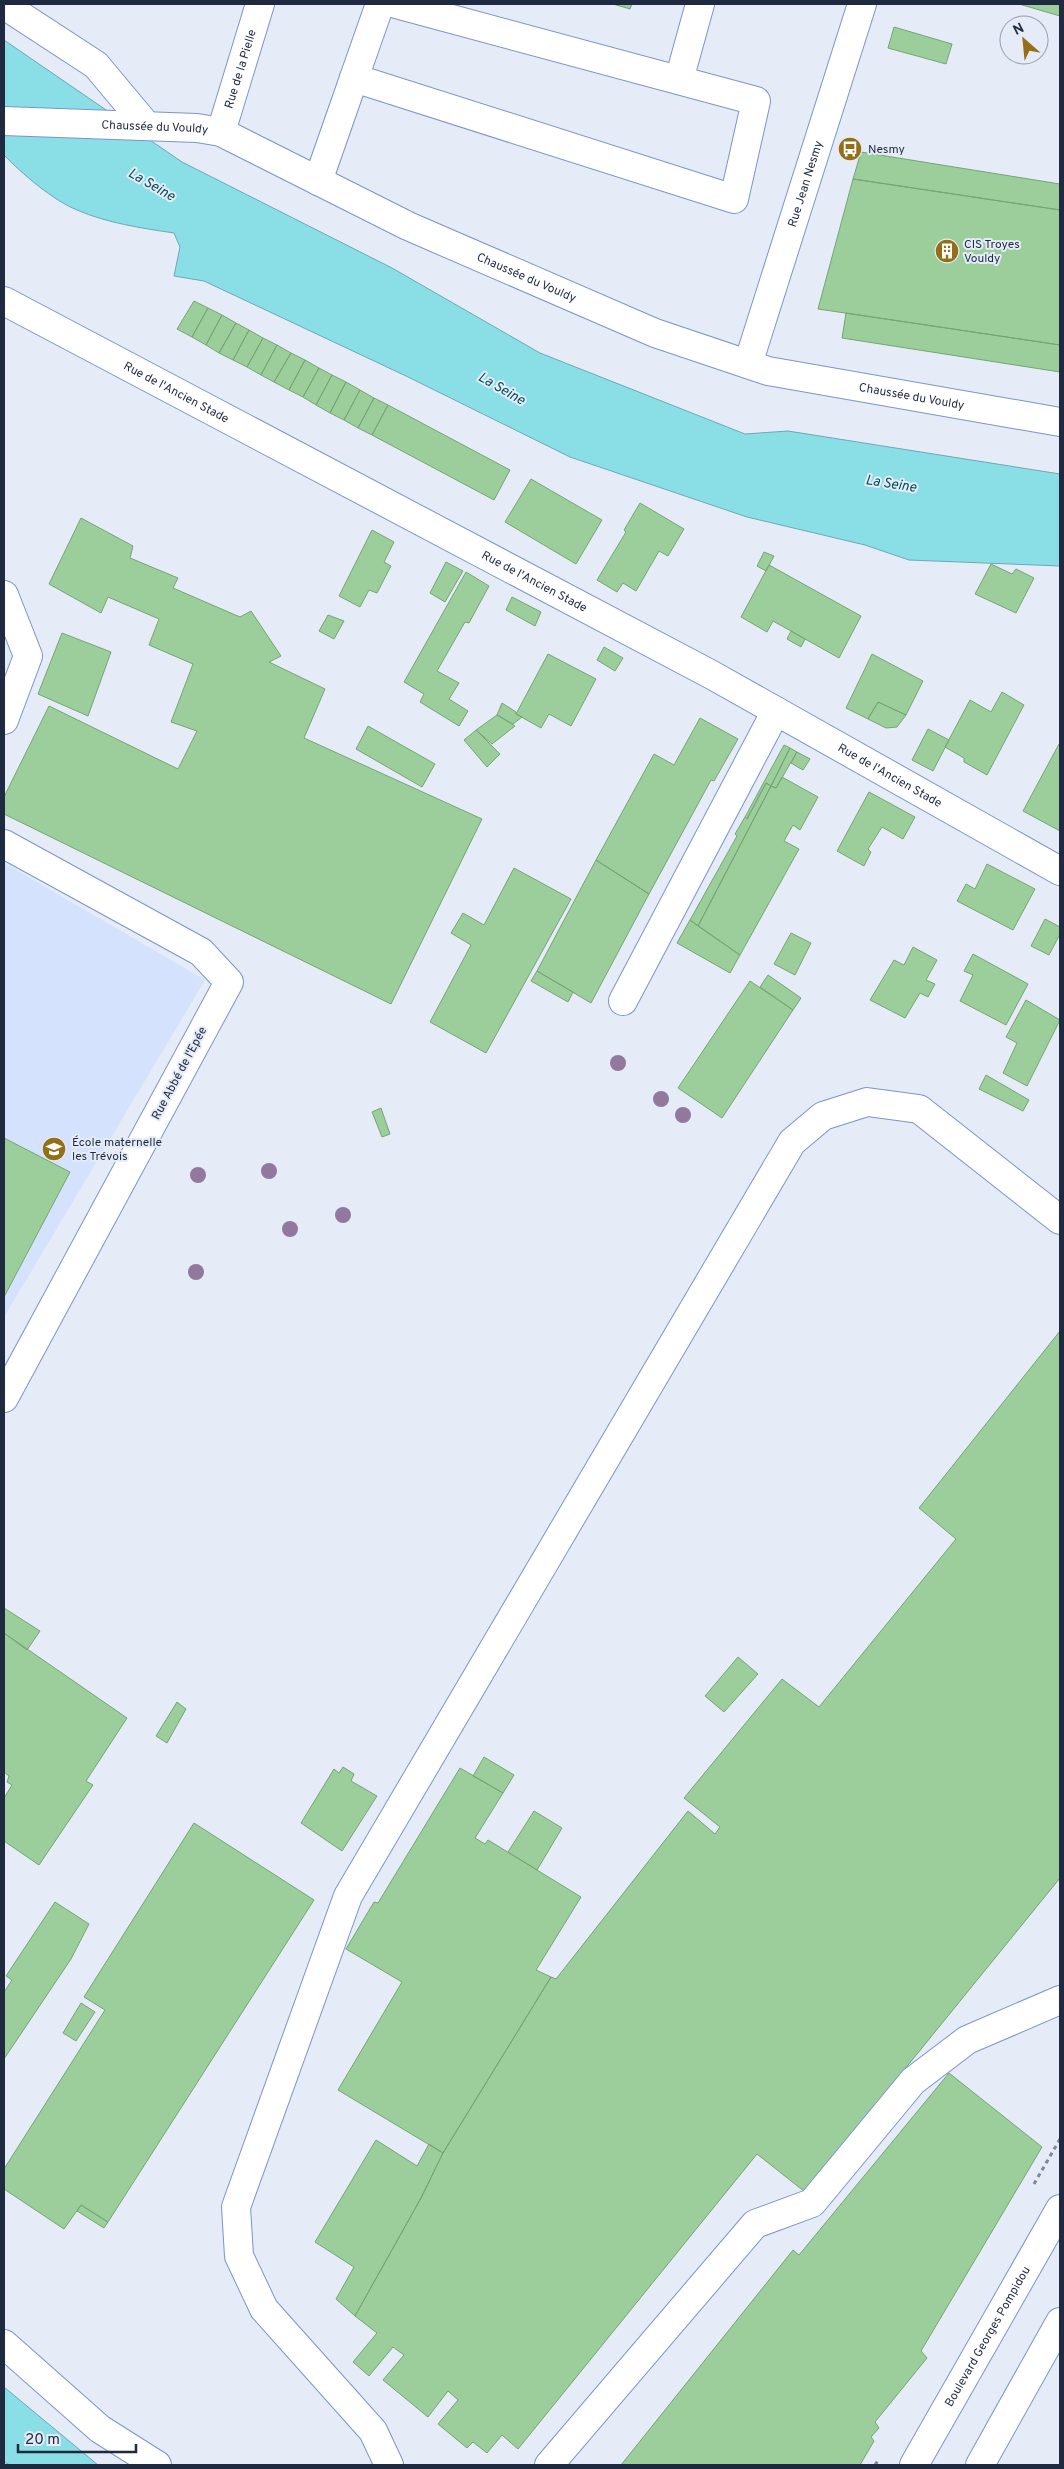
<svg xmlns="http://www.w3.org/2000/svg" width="1064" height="2469" viewBox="0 0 1064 2469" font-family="Overpass,sans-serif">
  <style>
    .built { fill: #d4e2fd }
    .water { fill: #8adfe7; stroke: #6aa9b5 }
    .building { fill: #9cce9b; stroke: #75a573 }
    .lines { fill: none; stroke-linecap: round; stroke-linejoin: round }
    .minor-casing { stroke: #7a95cd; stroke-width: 30 }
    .major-casing { stroke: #7a95cd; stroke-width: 30 }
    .path { stroke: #7f8899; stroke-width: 3; stroke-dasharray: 4 4; stroke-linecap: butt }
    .minor { stroke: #fff; stroke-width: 28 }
    .major { stroke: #fff; stroke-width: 28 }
    .tree { fill: #93789e }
    .labels { text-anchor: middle; stroke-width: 4; stroke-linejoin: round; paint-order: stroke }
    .street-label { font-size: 12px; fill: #1f2a41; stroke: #e5ebf7 }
    .poi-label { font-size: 12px; fill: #1f2a41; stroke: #e5ebf7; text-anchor: start }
    .water-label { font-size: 14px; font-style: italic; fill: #005057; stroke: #e5ebf7 }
  </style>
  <rect width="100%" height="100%" fill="#e5ebf7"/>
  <!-- built -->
  <path class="built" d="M 4,863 L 205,980 L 4,1317 Z"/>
  <!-- water -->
  <path class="water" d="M 4,40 L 182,162 L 392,268 L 540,353 L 745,434 L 788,431 L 1060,474 L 1060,566 L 909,560 L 865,545 L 747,517 L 570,457 L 406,376 L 204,281 L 174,276 L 180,247 L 174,233 C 141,228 107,223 77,210 C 54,201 21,173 4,155 Z
    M 4,2387 L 98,2465 L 10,2465 L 4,2462 Z"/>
  <!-- building -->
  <path class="building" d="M 613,4 L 632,4 L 630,9 Z
    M 1019,4 L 1060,4 L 1060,16 Z
    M 894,27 L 952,44 L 946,64 L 888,48 Z
    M 861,152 L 1060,184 L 1060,210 L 853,179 Z
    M 853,179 L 1060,210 L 1060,345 L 818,309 Z
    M 194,301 L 208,308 L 192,337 L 177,329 Z
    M 208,308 L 222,315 L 206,345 L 192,337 Z
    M 846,313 L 1060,345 L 1060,372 L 842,338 Z
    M 222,315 L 236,323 L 219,353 L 206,345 Z
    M 236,323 L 249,330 L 233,360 L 219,353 Z
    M 249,330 L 263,338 L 247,367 L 233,360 Z
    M 263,338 L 277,345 L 261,375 L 247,367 Z
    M 277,345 L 291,353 L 274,382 L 261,375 Z
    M 291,353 L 305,360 L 289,390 L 274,382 Z
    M 305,360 L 319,368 L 303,397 L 289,390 Z
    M 319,368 L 332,375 L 316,405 L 303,397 Z
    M 332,375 L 346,382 L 330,413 L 316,405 Z
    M 346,382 L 360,390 L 344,420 L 330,413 Z
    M 360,390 L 374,398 L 358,428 L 344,420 Z
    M 374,398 L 388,405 L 372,435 L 358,428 Z
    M 388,405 L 510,470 L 494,500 L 372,435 Z
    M 531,479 L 602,520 L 576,564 L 505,522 Z
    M 640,503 L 684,529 L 668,556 L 659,551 L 636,591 L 623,583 L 617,592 L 597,580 L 626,532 L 624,530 Z
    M 81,518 L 133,546 L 130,558 L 178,578 L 173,588 L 240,617 L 251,611 L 281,656 L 269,662 L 325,689 L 304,738 L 482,819 L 391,1004 L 4,814 L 4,797 L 49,706 L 178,769 L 197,731 L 171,722 L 193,664 L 149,645 L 159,619 L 108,597 L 101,613 L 49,584 Z
    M 372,530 L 394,542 L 384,562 L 391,566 L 377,593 L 369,590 L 360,607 L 339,596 Z
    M 764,552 L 774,556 L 766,571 L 757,566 Z
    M 446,562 L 463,571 L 445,602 L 430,593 Z
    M 991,564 L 1012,574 L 1016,569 L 1034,578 L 1016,613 L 975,594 Z
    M 769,565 L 861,616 L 839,658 L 773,621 L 767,632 L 741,617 Z
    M 466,572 L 489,586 L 469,623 L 465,622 L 437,671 L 459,683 L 449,699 L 468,711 L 459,726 L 420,702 L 424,694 L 404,682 Z
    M 512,597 L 541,612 L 535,626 L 506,610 Z
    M 328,615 L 344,621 L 334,639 L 319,631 Z
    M 791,631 L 805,639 L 801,647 L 787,639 Z
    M 62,633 L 111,652 L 88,716 L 38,694 Z
    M 604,647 L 623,658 L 615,671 L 597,660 Z
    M 548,654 L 596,679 L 571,726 L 549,714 L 541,728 L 516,714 Z
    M 872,654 L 923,681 L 906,715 L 878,702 L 868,719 L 846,708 Z
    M 1002,692 L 1024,705 L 987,775 L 964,762 L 964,758 L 945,747 L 970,700 L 991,712 Z
    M 878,702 L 906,715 L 897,727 L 886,728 L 868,719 Z
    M 502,703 L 516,712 L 516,714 L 522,717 L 513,724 L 497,715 Z
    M 497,715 L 515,726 L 492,744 L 476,730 Z
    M 700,718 L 738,739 L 714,781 L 711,780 L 649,894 L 596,860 L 654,754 L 674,765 Z
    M 368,726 L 435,764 L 422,787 L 356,749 Z
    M 928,729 L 949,740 L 933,771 L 912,760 Z
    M 476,730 L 500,754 L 487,767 L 464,740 Z
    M 1059,744 L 1060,745 L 1060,831 L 1023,811 Z
    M 784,745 L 790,748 L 771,786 L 766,783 L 747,819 L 745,817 Z
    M 790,748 L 797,752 L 776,788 L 771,786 Z
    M 797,752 L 810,759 L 803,770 L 791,763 Z
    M 782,777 L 818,797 L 800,830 L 793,825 L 784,841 L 799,849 L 740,955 L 698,926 L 771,786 L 776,788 Z
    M 766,783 L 771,786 L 698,926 L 690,920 L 737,836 L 735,834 L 745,817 L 747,819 Z
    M 869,792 L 915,817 L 903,839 L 882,827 L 868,849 L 871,852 L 864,866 L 837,851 Z
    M 596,860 L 649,894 L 591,1003 L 537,971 Z
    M 987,864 L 1035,889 L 1013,930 L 957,901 L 966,884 L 975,889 Z
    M 514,868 L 571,899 L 486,1053 L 430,1022 L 471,945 L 451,933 L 463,913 L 484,925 Z
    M 1045,919 L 1060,927 L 1060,934 L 1049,955 L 1031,946 Z
    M 690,920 L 740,955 L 730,973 L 677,943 Z
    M 791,933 L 811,943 L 795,975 L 774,964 Z
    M 913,947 L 937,960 L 926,980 L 935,984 L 928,997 L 920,993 L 905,1018 L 870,1000 L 894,960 L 904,965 Z
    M 973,954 L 1028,984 L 1006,1025 L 960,1001 L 973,975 L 964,971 Z
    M 537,971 L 573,992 L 568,1002 L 531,981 Z
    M 768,975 L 801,998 L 793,1010 L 760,987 Z
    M 750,981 L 793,1010 L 722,1118 L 678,1088 Z
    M 1026,1000 L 1060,1020 L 1027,1086 L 1003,1073 L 1017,1043 L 1006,1037 Z
    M 986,1075 L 1029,1100 L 1023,1111 L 979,1089 Z
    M 381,1108 L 390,1134 L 382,1137 L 372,1112 Z
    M 4,1138 L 70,1172 L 4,1297 Z
    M 1060,1331 L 1060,1878 L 805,2192 L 757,2154 L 518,2449 L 502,2435 L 487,2453 L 473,2442 L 467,2448 L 438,2424 L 458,2400 L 448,2391 L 428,2417 L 383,2380 L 404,2355 L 393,2347 L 369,2376 L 353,2362 L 377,2333 L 355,2316 L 421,2198 L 443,2153 L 551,1977 L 556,1979 L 688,1811 L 715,1834 L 720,1827 L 684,1798 L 782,1679 L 819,1707 L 956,1539 L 919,1508 Z
    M 4,1608 L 40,1631 L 27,1650 L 4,1633 Z
    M 4,1633 L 127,1718 L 86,1781 L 93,1785 L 39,1865 L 4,1841 L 4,1798 L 12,1785 L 7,1782 L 9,1776 L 4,1772 Z
    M 738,1657 L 758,1674 L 724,1712 L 705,1696 Z
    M 177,1702 L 186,1709 L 167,1743 L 156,1736 Z
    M 484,1757 L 514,1775 L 503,1793 L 473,1776 Z
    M 343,1767 L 354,1774 L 351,1781 L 377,1796 L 342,1851 L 301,1823 L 334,1769 L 339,1773 Z
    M 460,1768 L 503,1793 L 475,1838 L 485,1844 L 488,1840 L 581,1897 L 536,1970 L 551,1977 L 443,2153 L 338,2090 L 402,1982 L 346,1949 L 374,1902 L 378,1903 Z
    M 534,1811 L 562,1828 L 537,1870 L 508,1852 Z
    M 194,1823 L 314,1900 L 108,2222 L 81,2205 L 64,2229 L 4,2189 L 4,2169 L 105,2010 L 84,1997 Z
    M 55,1902 L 89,1924 L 71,1959 L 4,2059 L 4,1992 L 12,1980 L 6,1976 Z
    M 81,2003 L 95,2012 L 76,2041 L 63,2033 Z
    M 949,2073 L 1042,2147 L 921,2351 L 927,2358 L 875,2422 L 879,2428 L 871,2437 L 874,2441 L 860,2465 L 621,2465 L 793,2250 L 799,2255 Z
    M 376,2140 L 417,2166 L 429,2144 L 443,2153 L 421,2198 L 355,2316 L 336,2299 L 354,2267 L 315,2242 Z
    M 81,2205 L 108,2222 L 104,2228 L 77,2211 Z"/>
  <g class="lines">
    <!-- minor casing -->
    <g class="minor-casing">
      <g id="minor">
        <path d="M 380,4 L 354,78 L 734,199 L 756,101 L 396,4"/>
        <path d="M 4,5 L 96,65 L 147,126"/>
        <path d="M 679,80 L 700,4"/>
        <path id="s1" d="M 4,121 L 197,128 L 221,132 L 408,226 L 655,333 L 768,371 L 1060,422"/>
        <path id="s2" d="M 221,132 L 260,4"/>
        <path d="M 318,181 L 354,78"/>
        <path id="s3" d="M 4,301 L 712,675 L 1060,871"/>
        <path id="s4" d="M 748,364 L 862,4"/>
        <path d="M 4,595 L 28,656 L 4,720"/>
        <path d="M 4,844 L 201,952 L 229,982 L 4,1398"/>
        <path d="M 623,1001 L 776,711"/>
        <path d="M 4,2344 L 100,2429 L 157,2465"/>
        <path d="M 389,2465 L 373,2431 L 264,2309 L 239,2256 L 236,2207 L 348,1896 L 792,1142 L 823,1116 L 867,1102 L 919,1109 L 1060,1220"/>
        <path d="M 549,2465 L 755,2224 L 812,2203 L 913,2081 L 967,2040 L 1060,2000"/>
      </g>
    </g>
    <!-- major casing -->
    <g class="major-casing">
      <g id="major">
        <path id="s5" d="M 914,2465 L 1060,2209"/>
        <path d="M 980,2465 L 1060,2322"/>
      </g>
    </g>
    <!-- path -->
    <path class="path" d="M 1034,2184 L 1060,2139
      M 875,2465 L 879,2459"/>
    <!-- minor -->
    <use href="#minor" class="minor"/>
    <!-- major -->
    <use href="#major" class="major"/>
  </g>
  <!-- trees -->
  <g class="tree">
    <circle cx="618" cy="1063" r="8"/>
    <circle cx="661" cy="1099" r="8"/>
    <circle cx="683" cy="1115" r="8"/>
    <circle cx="269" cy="1171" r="8"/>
    <circle cx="198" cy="1175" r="8"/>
    <circle cx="343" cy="1215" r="8"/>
    <circle cx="290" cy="1229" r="8"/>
    <circle cx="196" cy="1272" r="8"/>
  </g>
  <!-- icons -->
  <defs>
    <g id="bus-disc" transform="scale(1.25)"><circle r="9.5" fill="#946f17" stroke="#e5ebf7"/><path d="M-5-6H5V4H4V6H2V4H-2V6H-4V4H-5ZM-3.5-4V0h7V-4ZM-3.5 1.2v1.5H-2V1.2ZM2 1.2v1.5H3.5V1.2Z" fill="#fff"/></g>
    <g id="building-disc" transform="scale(1.25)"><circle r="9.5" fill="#946f17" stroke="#e5ebf7"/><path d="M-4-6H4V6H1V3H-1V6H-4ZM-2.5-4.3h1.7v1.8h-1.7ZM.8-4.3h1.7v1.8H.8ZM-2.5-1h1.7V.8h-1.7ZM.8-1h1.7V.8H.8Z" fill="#fff"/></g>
    <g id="school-disc" transform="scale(1.25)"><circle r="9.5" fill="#946f17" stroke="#e5ebf7"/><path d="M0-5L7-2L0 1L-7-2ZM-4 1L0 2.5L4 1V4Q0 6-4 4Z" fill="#fff"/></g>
  </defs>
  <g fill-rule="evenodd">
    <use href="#bus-disc" x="850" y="149"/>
    <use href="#building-disc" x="947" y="251"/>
    <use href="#school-disc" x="54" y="1149"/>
  </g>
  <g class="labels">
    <!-- street labels -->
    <g class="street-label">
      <text dy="4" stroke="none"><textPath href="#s2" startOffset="66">Rue de la Pielle</textPath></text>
      <text dy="4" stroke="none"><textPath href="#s1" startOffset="151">Chaussée du Vouldy</textPath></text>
      <text dy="4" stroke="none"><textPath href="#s4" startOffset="189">Rue Jean Nesmy</textPath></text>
      <text dy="4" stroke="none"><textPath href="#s1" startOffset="556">Chaussée du Vouldy</textPath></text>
      <text dy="4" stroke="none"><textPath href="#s3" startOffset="195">Rue de l'Ancien Stade</textPath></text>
      <text dy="4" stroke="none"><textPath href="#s1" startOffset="961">Chaussée du Vouldy</textPath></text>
      <text dy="4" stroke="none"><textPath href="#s3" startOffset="600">Rue de l'Ancien Stade</textPath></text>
      <text dy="4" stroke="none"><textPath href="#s3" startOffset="1005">Rue de l'Ancien Stade</textPath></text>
      <text transform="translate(179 1073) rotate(-62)" y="4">Rue Abbé de l'Epée</text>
      <text dy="4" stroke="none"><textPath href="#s5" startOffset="148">Boulevard Georges Pompidou</textPath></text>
    </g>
    <!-- poi labels -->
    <g class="poi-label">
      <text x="868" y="153">Nesmy</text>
      <text x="964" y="248">CIS Troyes<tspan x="964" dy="14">Vouldy</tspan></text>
      <text x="72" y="1146">École maternelle<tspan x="72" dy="14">les Trévois</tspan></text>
    </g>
    <!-- water labels -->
    <g class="water-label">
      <text transform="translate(152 184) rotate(30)" y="5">La Seine</text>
      <text transform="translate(502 388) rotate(30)" y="5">La Seine</text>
      <text transform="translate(891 483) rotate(9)" y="5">La Seine</text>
    </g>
  </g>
  <!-- border -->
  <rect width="1064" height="2469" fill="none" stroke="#1f2a41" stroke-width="10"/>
  <!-- north arrow -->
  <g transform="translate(1024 40) rotate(333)"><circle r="24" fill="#e5ebf7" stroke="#969eae"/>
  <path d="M0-4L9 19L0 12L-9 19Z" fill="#946f17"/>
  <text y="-8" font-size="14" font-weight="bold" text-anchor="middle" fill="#1f2a41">N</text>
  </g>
  <!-- scale -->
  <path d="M18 2444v8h118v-8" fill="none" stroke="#1f2a41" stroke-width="2.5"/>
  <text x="25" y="2444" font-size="15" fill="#1f2a41" stroke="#e5ebf7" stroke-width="4" paint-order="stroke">20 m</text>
</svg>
